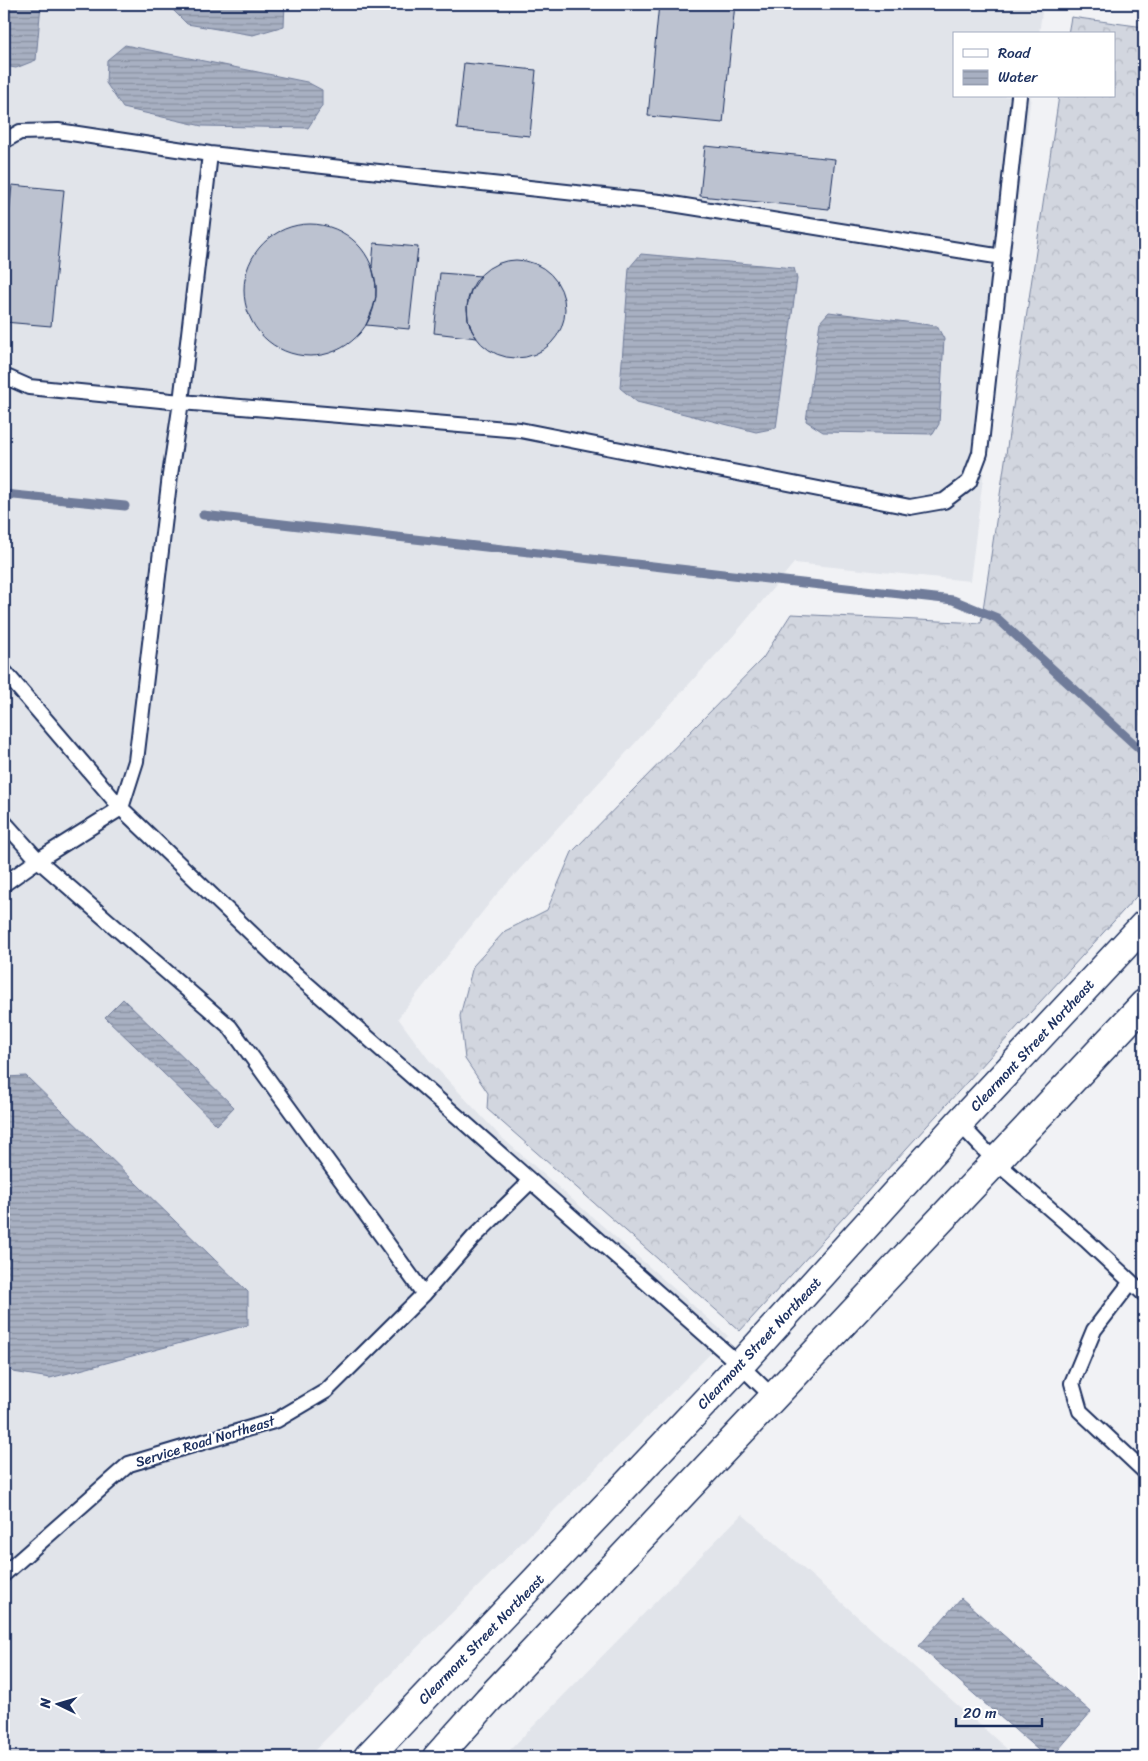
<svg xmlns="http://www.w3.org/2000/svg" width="1148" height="1761" viewBox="0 0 1148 1761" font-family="Sriracha,sans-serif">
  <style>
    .built { fill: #e1e4ea }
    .forest { fill: url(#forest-crowns); stroke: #76829e }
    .water { fill: url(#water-rules); stroke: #707c9a }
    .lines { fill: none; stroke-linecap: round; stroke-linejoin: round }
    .stream { stroke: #707c9a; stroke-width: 9 }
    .building { fill: #bcc2d0; stroke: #1b2f5e }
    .service-casing { stroke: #1b2f5e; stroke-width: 18 }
    .tertiary-casing { stroke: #1b2f5e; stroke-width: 31 }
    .service { stroke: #fff; stroke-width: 14 }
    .tertiary { stroke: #fff; stroke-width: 28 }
    .labels { text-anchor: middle; stroke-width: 4; stroke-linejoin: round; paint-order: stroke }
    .street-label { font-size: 14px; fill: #1b2f5e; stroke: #fff }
  </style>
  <defs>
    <pattern id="forest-crowns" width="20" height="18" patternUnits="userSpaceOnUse" patternTransform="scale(1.25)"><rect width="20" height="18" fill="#d2d6df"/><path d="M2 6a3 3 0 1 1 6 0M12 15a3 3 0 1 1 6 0" fill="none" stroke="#b4b8c2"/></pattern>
    <pattern id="water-rules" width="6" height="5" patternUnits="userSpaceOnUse" patternTransform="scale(1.25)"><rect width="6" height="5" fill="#a8b0c2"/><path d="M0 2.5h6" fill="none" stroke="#8890a1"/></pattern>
  </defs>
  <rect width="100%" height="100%" fill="#f1f2f5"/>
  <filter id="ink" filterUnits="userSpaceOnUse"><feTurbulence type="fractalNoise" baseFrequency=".02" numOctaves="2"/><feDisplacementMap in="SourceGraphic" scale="10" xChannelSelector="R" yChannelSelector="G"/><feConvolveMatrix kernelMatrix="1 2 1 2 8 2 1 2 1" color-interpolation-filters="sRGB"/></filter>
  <g filter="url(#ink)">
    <!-- built -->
    <path class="built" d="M 4,4 L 1043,4 L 1039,34 L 954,34 L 954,96 L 1031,96 L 970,581 L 794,563 L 734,635 L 496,895 L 398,1018 L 429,1060 L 500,1136 L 728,1336 L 308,1757 L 4,1757 Z
      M 742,1514 L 1016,1757 L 503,1757 Z"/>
    <!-- forest -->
    <path class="forest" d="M 1071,17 L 1144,27 L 1144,888 L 740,1331 L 487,1109 L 488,1093 L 465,1059 L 460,1016 L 473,966 L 505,931 L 547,910 L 572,852 L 763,658 L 791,614 L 981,623 L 1059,96 L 1114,96 L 1114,34 L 1068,34 Z"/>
    <!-- water -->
    <path class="water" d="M 4,4 L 41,4 L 36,60 L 16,68 L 4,66 Z
      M 167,4 L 285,4 L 284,26 L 253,35 L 187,24 Z
      M 125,45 L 307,82 L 322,90 L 322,106 L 308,128 L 202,126 L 123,108 L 106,83 L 107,60 Z
      M 641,254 L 794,268 L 797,279 L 776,428 L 756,432 L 637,402 L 620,388 L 629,268 Z
      M 829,312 L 937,326 L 944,339 L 939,424 L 933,434 L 823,432 L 806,421 L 820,322 Z
      M 123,999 L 234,1107 L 217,1125 L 105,1017 Z
      M 26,1076 L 248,1292 L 248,1325 L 50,1378 L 13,1372 L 4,1362 L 4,1077 Z
      M 961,1598 L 1091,1712 L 1052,1757 L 1046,1757 L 919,1646 Z"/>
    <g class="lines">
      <!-- stream -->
      <path class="stream" d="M 4,494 L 125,506
        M 203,515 L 953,600 L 997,618 L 1144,753"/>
    </g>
    <!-- building -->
    <path class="building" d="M 659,4 L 735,4 L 723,123 L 648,116 Z
      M 464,63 L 536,70 L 530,136 L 457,129 Z
      M 705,146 L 835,159 L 829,209 L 700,196 Z
      M 12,185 L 64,190 L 51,326 L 4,322 L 4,266 Z
      M244 290a66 66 0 1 1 132 0a66 66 0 1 1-132 0Z
      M 374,243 L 418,247 L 409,329 L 366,325 L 373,308 L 376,297 L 376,285 L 372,267 Z
      M467 309a49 49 0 1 1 98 0a49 49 0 1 1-98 0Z
      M 440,273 L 481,276 L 471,291 L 467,306 L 468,319 L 472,331 L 477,338 L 434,333 Z"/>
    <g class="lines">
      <!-- service casing -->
      <g class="service-casing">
        <path id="service" d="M 4,141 L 20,132 L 58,131 L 210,154 L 660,202 L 1002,257
          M 4,376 L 29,387 L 181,402 L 520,430 L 910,507 L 944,501 L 969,482 L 980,453 L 1019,96
          M 4,671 L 121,808 L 275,956 L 740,1365 L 774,1398
          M 4,822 L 38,860 L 230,1027 L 424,1294
          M 4,884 L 38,860 L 121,808 L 136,761 L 170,475 L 181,402 L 210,154
          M 959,1123 L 996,1162 L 1086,1240 L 1144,1294
          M 1131,1282 L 1094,1330 L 1072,1383 L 1080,1411 L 1144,1471
          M 4,1574 L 129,1464 L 277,1420 L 326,1391 L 424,1294 L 473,1238 L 531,1181"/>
      </g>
      <!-- tertiary casing -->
      <g class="tertiary-casing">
        <path id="tertiary" d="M 368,1757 L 740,1365 L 959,1123 L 1144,925
          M 437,1757 L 488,1700 L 1144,1004"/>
      </g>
      <!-- service -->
      <use href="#service" class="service"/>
      <!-- tertiary -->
      <use href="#tertiary" class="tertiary"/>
    </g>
  </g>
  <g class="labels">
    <!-- street labels -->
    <g class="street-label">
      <text transform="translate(1032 1045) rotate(-47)" y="5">Clearmont Street Northeast</text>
      <text transform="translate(759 1343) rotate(-47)" y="5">Clearmont Street Northeast</text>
      <text transform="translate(205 1441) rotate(-17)" y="5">Service Road Northeast</text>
      <text transform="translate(481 1639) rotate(-46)" y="5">Clearmont Street Northeast</text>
    </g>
  </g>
  <!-- margin -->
  <rect width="1148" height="1761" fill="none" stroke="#fff" stroke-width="20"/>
  <rect x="10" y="10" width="1128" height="1741" fill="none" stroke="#1b2f5e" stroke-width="2" filter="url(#ink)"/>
  <!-- legend -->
  <rect x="953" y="32" width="162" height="65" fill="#ffffff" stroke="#a4acbf"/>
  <rect x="963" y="49" width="25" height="8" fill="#ffffff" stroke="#a4acbf"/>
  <text x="998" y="58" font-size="15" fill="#1b2f5e">Road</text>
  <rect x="963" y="70" width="25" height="15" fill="url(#water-rules)" stroke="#a4acbf"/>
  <text x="998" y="82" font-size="15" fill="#1b2f5e">Water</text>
  <!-- north arrow -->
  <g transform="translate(58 1704) rotate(275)" stroke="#ffffff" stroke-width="4" paint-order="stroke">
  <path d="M0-4L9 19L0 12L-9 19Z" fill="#1b2f5e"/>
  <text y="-8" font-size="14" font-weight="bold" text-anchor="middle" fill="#1b2f5e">N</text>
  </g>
  <!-- scale -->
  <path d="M956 1718v8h86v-8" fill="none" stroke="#1b2f5e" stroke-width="2.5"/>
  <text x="963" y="1718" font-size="15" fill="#1b2f5e" stroke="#ffffff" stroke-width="4" paint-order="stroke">20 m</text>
</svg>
